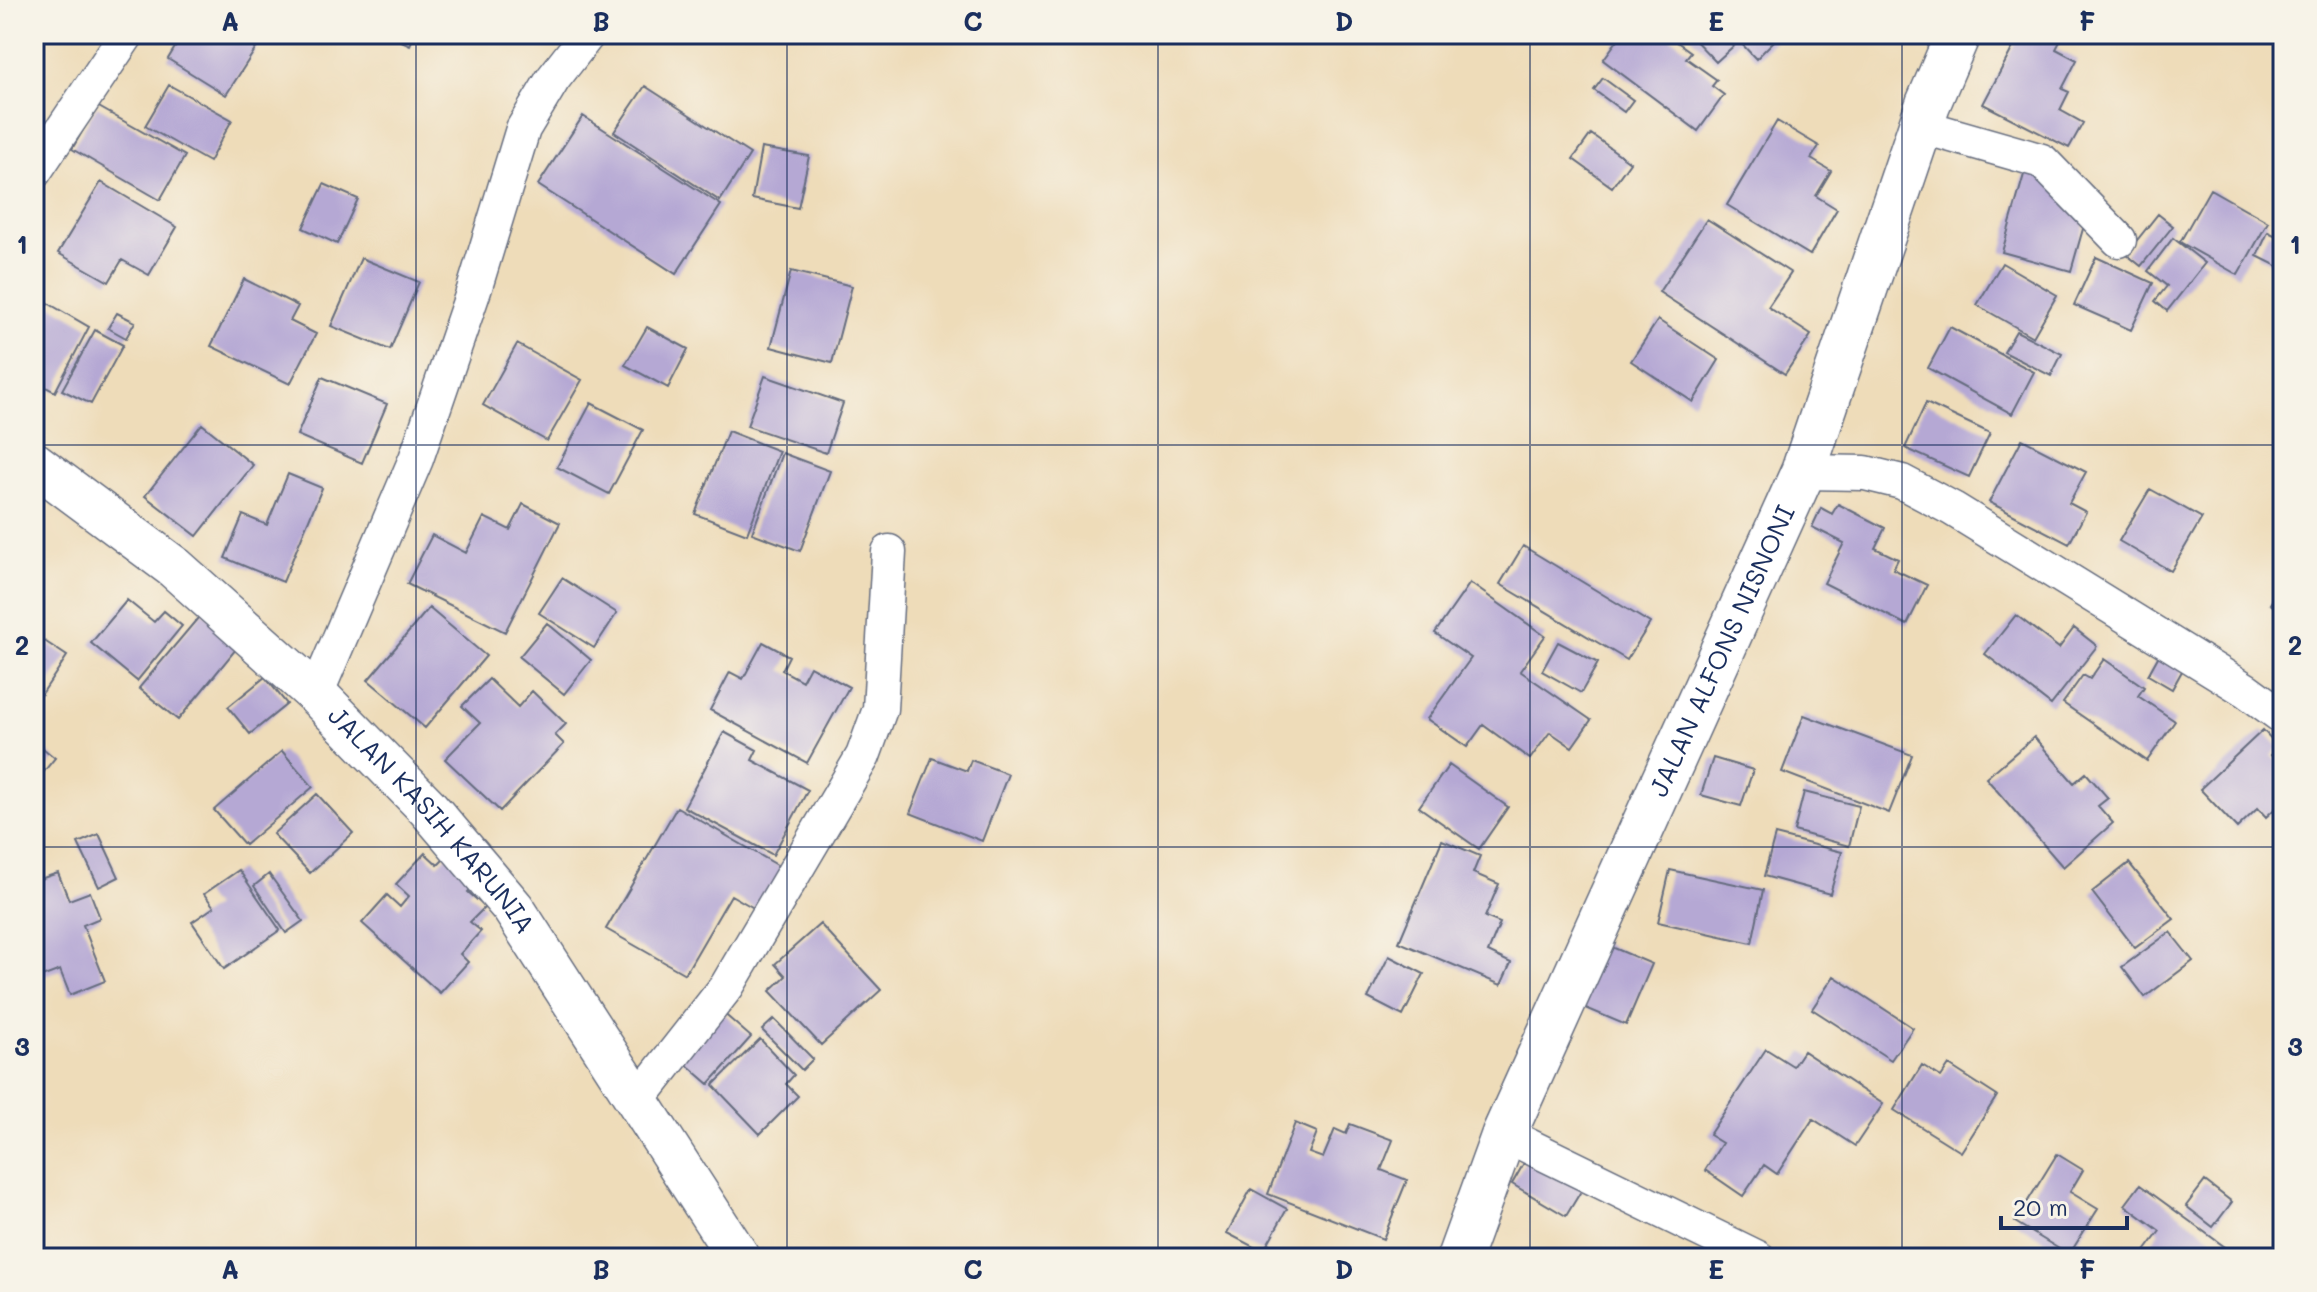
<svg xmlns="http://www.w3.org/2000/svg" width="2317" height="1292" viewBox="0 0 2317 1292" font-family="Mali,sans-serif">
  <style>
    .building { fill: #b5a8d4 }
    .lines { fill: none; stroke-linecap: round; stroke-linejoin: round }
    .minor-casing { stroke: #656c7e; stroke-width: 37 }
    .tertiary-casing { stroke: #656c7e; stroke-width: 45 }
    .secondary-casing { stroke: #656c7e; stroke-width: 47 }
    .minor { stroke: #fff; stroke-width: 34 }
    .tertiary { stroke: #fff; stroke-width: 42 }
    .secondary { stroke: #fff; stroke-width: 44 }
    .grid { fill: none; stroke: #1b2f5e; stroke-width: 2; stroke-opacity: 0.55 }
    .labels { text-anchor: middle; stroke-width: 6; stroke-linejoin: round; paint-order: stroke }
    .street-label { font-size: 26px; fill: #1b2f5e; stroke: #f7f3e8 }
    .neatline { fill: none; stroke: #1b2f5e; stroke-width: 3 }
    .grid-label { font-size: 26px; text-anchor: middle; font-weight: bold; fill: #1b2f5e }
  </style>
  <rect width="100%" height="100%" fill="#f7f3e8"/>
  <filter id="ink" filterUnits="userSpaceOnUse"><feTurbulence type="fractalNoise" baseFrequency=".0125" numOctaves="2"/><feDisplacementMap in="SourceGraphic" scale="16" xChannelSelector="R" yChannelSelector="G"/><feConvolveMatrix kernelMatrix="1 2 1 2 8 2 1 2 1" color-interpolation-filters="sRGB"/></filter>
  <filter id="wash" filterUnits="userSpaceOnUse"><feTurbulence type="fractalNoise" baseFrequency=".006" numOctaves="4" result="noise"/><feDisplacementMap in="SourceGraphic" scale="32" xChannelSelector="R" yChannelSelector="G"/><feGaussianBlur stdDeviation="1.8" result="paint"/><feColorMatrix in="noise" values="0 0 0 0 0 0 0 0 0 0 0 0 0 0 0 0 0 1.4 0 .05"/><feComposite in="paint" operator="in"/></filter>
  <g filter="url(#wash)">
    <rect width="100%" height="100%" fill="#eedcb9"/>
    <g id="blocks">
      <!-- building -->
      <path class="building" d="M 183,34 L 260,34 L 264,36 L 226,95 L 168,59 Z
        M 386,34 L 415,34 L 410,45 Z
        M 1622,34 L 1666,34 L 1691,52 L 1686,58 L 1717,80 L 1712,86 L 1724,95 L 1698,131 L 1603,60 Z
        M 1689,34 L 1781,34 L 1756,59 L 1739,41 L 1716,62 Z
        M 2020,34 L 2064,34 L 2056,49 L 2077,60 L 2062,89 L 2069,92 L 2060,110 L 2083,123 L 2069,148 L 1983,104 Z
        M 1603,78 L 1633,100 L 1624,112 L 1594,90 Z
        M 169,85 L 232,120 L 209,162 L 145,126 Z
        M 645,86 L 750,154 L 720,201 L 614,132 Z
        M 97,106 L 185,156 L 160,200 L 72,149 Z
        M 583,116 L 721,205 L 676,274 L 538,185 Z
        M 1777,121 L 1819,146 L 1811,159 L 1831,171 L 1816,196 L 1837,209 L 1810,255 L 1727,205 Z
        M 1591,134 L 1630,162 L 1612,187 L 1573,159 Z
        M 761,148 L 809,156 L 798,208 L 752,199 Z
        M 2025,171 L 2094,190 L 2071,271 L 2002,252 Z
        M 101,182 L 177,227 L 149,275 L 122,260 L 109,282 L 58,253 Z
        M 324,184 L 358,199 L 337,244 L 303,228 Z
        M 2210,189 L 2268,222 L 2238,275 L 2180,242 Z
        M 2158,214 L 2173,226 L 2141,266 L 2126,254 Z
        M 1707,219 L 1791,273 L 1768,307 L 1811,335 L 1785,374 L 1659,292 Z
        M 2268,232 L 2283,239 L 2283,269 L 2257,256 Z
        M 2173,238 L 2205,263 L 2167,311 L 2155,301 L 2167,286 L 2148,271 Z
        M 2096,257 L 2153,283 L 2131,330 L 2074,305 Z
        M 361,258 L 419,282 L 390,350 L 331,326 Z
        M 2002,263 L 2057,295 L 2033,337 L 1977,305 Z
        M 791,271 L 852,286 L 832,363 L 771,347 Z
        M 244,279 L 298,306 L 290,321 L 316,334 L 290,384 L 211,346 Z
        M 34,295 L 89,327 L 55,392 L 34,381 Z
        M 117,313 L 135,322 L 126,338 L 108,328 Z
        M 1658,320 L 1719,360 L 1693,402 L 1631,361 Z
        M 647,327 L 688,349 L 668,388 L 625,365 Z
        M 1950,327 L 2034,372 L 2012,414 L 1928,368 Z
        M 95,330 L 123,345 L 91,404 L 62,390 Z
        M 2016,331 L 2062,354 L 2051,376 L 2004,352 Z
        M 517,344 L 582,380 L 547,441 L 483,405 Z
        M 765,376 L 843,403 L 826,453 L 747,426 Z
        M 322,377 L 387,404 L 362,463 L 297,435 Z
        M 591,403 L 643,430 L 609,494 L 557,467 Z
        M 1926,403 L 1990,433 L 1969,477 L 1905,448 Z
        M 202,424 L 253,465 L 197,536 L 145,496 Z
        M 728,431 L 779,451 L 747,534 L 695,514 Z
        M 2022,439 L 2086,472 L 2069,503 L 2086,512 L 2069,544 L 1989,502 Z
        M 782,453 L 830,471 L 800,551 L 752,533 Z
        M 288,474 L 322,488 L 283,582 L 225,558 L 243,515 L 267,525 Z
        M 2150,489 L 2202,518 L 2171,571 L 2119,541 Z
        M 523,504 L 560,523 L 505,632 L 407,584 L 432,535 L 466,553 L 484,517 L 510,530 Z
        M 1838,504 L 1885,528 L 1875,548 L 1898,559 L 1893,569 L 1927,585 L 1907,625 L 1824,583 L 1844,543 L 1812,527 L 1821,508 L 1832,514 Z
        M 1523,546 L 1650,623 L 1627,660 L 1500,584 Z
        M 562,578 L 617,613 L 594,648 L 539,613 Z
        M 1470,583 L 1545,636 L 1520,671 L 1591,720 L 1572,747 L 1550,732 L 1530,759 L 1483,725 L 1467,747 L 1427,719 L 1471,658 L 1435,633 Z
        M 2283,583 L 2283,612 L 2270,604 Z
        M 127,600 L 154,622 L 164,611 L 182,626 L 137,681 L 91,643 Z
        M 429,608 L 486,656 L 425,728 L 368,680 Z
        M 203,612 L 241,643 L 178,720 L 139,688 Z
        M 2016,615 L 2059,648 L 2074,628 L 2097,646 L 2051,705 L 1985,654 Z
        M 547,623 L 591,660 L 564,694 L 519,657 Z
        M 34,634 L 67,656 L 34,706 Z
        M 763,642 L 789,656 L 782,670 L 802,681 L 810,666 L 849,687 L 807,763 L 710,710 L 730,672 L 743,679 Z
        M 1558,642 L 1598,663 L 1581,693 L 1542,671 Z
        M 2163,648 L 2187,662 L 2172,689 L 2148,675 Z
        M 2104,659 L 2144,687 L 2138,696 L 2175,721 L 2147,761 L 2063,703 L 2083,675 L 2090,679 Z
        M 265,677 L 287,704 L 250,734 L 228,707 Z
        M 489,679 L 518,707 L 532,691 L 566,724 L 555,735 L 564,744 L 500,811 L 445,759 L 480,723 L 462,706 Z
        M 1804,715 L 1912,755 L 1889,813 L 1782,772 Z
        M 2263,730 L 2279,747 L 2271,755 L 2283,769 L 2283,801 L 2266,817 L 2258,808 L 2237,828 L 2200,789 Z
        M 724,732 L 757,750 L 752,760 L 808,790 L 773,855 L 684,807 Z
        M 2034,737 L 2074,783 L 2086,773 L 2108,798 L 2098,806 L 2113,823 L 2063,867 L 1986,778 Z
        M 34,741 L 55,758 L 34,784 Z
        M 282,751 L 313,787 L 245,845 L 214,810 Z
        M 932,758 L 967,771 L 971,760 L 1008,774 L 982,841 L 910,813 Z
        M 1713,758 L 1753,770 L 1741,806 L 1701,795 Z
        M 1449,765 L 1508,807 L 1479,849 L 1419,807 Z
        M 1804,792 L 1859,806 L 1849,846 L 1794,831 Z
        M 317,794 L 353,833 L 310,873 L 273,834 Z
        M 677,807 L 784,869 L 759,911 L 731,895 L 685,974 L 606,929 Z
        M 99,834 L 119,877 L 99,887 L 78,843 Z
        M 1775,835 L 1842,852 L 1830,894 L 1764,876 Z
        M 1442,840 L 1480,856 L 1473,873 L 1499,884 L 1485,917 L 1500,923 L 1488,952 L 1511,963 L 1501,985 L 1399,942 Z
        M 425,853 L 438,865 L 448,855 L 477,882 L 468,892 L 485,907 L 470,922 L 481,931 L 460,954 L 468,962 L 440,993 L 362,923 L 387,895 L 400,907 L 409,896 L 396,884 Z
        M 2129,863 L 2174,919 L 2135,948 L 2092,892 Z
        M 34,865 L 40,879 L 58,873 L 69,900 L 90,892 L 100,918 L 83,925 L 105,981 L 70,995 L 60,970 L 34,980 Z
        M 239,870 L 280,930 L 224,969 L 192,922 L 214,907 L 204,894 Z
        M 1670,870 L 1763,890 L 1752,943 L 1658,922 Z
        M 269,874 L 303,921 L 286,933 L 254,886 Z
        M 820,924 L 881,990 L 821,1045 L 770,991 L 786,976 L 775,964 Z
        M 2170,932 L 2193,961 L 2145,997 L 2122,967 Z
        M 1600,942 L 1652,964 L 1626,1025 L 1574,1003 Z
        M 1389,956 L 1424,974 L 1403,1016 L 1368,998 Z
        M 1834,976 L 1913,1028 L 1891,1060 L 1812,1009 Z
        M 721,1011 L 751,1037 L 709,1084 L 679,1058 Z
        M 774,1019 L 813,1059 L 802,1070 L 762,1030 Z
        M 760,1039 L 794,1075 L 786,1084 L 798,1096 L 760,1134 L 713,1085 Z
        M 1766,1049 L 1793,1066 L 1803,1051 L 1883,1104 L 1855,1146 L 1813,1119 L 1777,1174 L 1764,1165 L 1743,1196 L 1705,1170 L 1722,1143 L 1709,1135 Z
        M 1922,1065 L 1941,1077 L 1949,1065 L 1997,1096 L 1961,1152 L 1894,1110 Z
        M 1295,1123 L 1317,1132 L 1309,1153 L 1323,1158 L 1335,1129 L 1346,1134 L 1350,1124 L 1393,1140 L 1381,1170 L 1407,1180 L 1383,1239 L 1268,1194 Z
        M 1540,1135 L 1595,1168 L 1566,1216 L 1512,1184 Z
        M 2057,1154 L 2083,1170 L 2070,1192 L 2098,1209 L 2069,1255 L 2015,1222 Z
        M 2205,1181 L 2232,1202 L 2213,1227 L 2186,1206 Z
        M 2140,1185 L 2225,1247 L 2217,1258 L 2149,1258 L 2143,1254 L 2160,1231 L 2125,1205 Z
        M 1251,1189 L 1287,1209 L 1263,1252 L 1227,1233 Z"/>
    </g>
  </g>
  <g filter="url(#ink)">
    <use href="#blocks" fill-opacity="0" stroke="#656c7e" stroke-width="2"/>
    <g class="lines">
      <!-- minor casing -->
      <g class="minor-casing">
        <path id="minor" d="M 1920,126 L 2042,161 L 2119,240
          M 34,172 L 127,34
          M 1803,472 L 1865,473 L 1902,482 L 1953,509 L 2246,690 L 2283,717
          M 316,694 L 416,459 L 474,290 L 523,129 L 553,79 L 588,34
          M 636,1102 L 727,986 L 863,756 L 880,709 L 889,552
          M 1504,1134 L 1758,1258"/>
      </g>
      <!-- tertiary casing -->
      <g class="tertiary-casing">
        <g id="tertiary">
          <path id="s1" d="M 34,463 L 175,568 L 316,694 L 427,807 L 513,908 L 739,1258"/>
        </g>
      </g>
      <!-- secondary casing -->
      <g class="secondary-casing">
        <g id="secondary">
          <path id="s2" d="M 1459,1258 L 1504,1134 L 1803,472 L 1928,104 L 1958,34"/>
        </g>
      </g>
      <!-- minor -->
      <use href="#minor" class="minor"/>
      <!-- tertiary -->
      <use href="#tertiary" class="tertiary"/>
      <!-- secondary -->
      <use href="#secondary" class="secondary"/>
    </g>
  </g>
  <!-- grid -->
  <path class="grid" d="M 416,34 L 416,1258M 787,34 L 787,1258M 1158,34 L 1158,1258M 1530,34 L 1530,1258M 1902,34 L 1902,1258M 34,445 L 2283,445M 34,847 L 2283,847"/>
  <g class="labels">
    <!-- street labels -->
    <g class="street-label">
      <text dy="9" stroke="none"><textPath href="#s2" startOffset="662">JALAN ALFONS NISNONI</textPath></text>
      <text dy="9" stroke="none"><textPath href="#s1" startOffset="536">JALAN KASIH KARUNIA</textPath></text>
    </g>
  </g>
  <!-- margin -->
  <rect width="2317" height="1292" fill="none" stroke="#f7f3e8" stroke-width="88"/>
  <!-- scale -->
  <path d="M2001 1216v12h126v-12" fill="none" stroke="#1b2f5e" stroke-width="4"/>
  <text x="2013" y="1216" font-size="24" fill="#1b2f5e" stroke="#f7f3e8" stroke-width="6" paint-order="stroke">20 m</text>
  <rect x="44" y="44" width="2229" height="1204" class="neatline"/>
  <g class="grid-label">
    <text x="230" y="31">A</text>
    <text x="601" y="31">B</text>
    <text x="973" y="31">C</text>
    <text x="1344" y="31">D</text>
    <text x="1716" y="31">E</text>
    <text x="2087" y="31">F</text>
    <text x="22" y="254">1</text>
    <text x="2295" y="254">1</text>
    <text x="22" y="655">2</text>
    <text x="2295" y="655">2</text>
    <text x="22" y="1056">3</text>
    <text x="2295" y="1056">3</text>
    <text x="230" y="1279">A</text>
    <text x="601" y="1279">B</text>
    <text x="973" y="1279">C</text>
    <text x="1344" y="1279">D</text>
    <text x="1716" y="1279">E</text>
    <text x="2087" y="1279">F</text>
  </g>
</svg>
